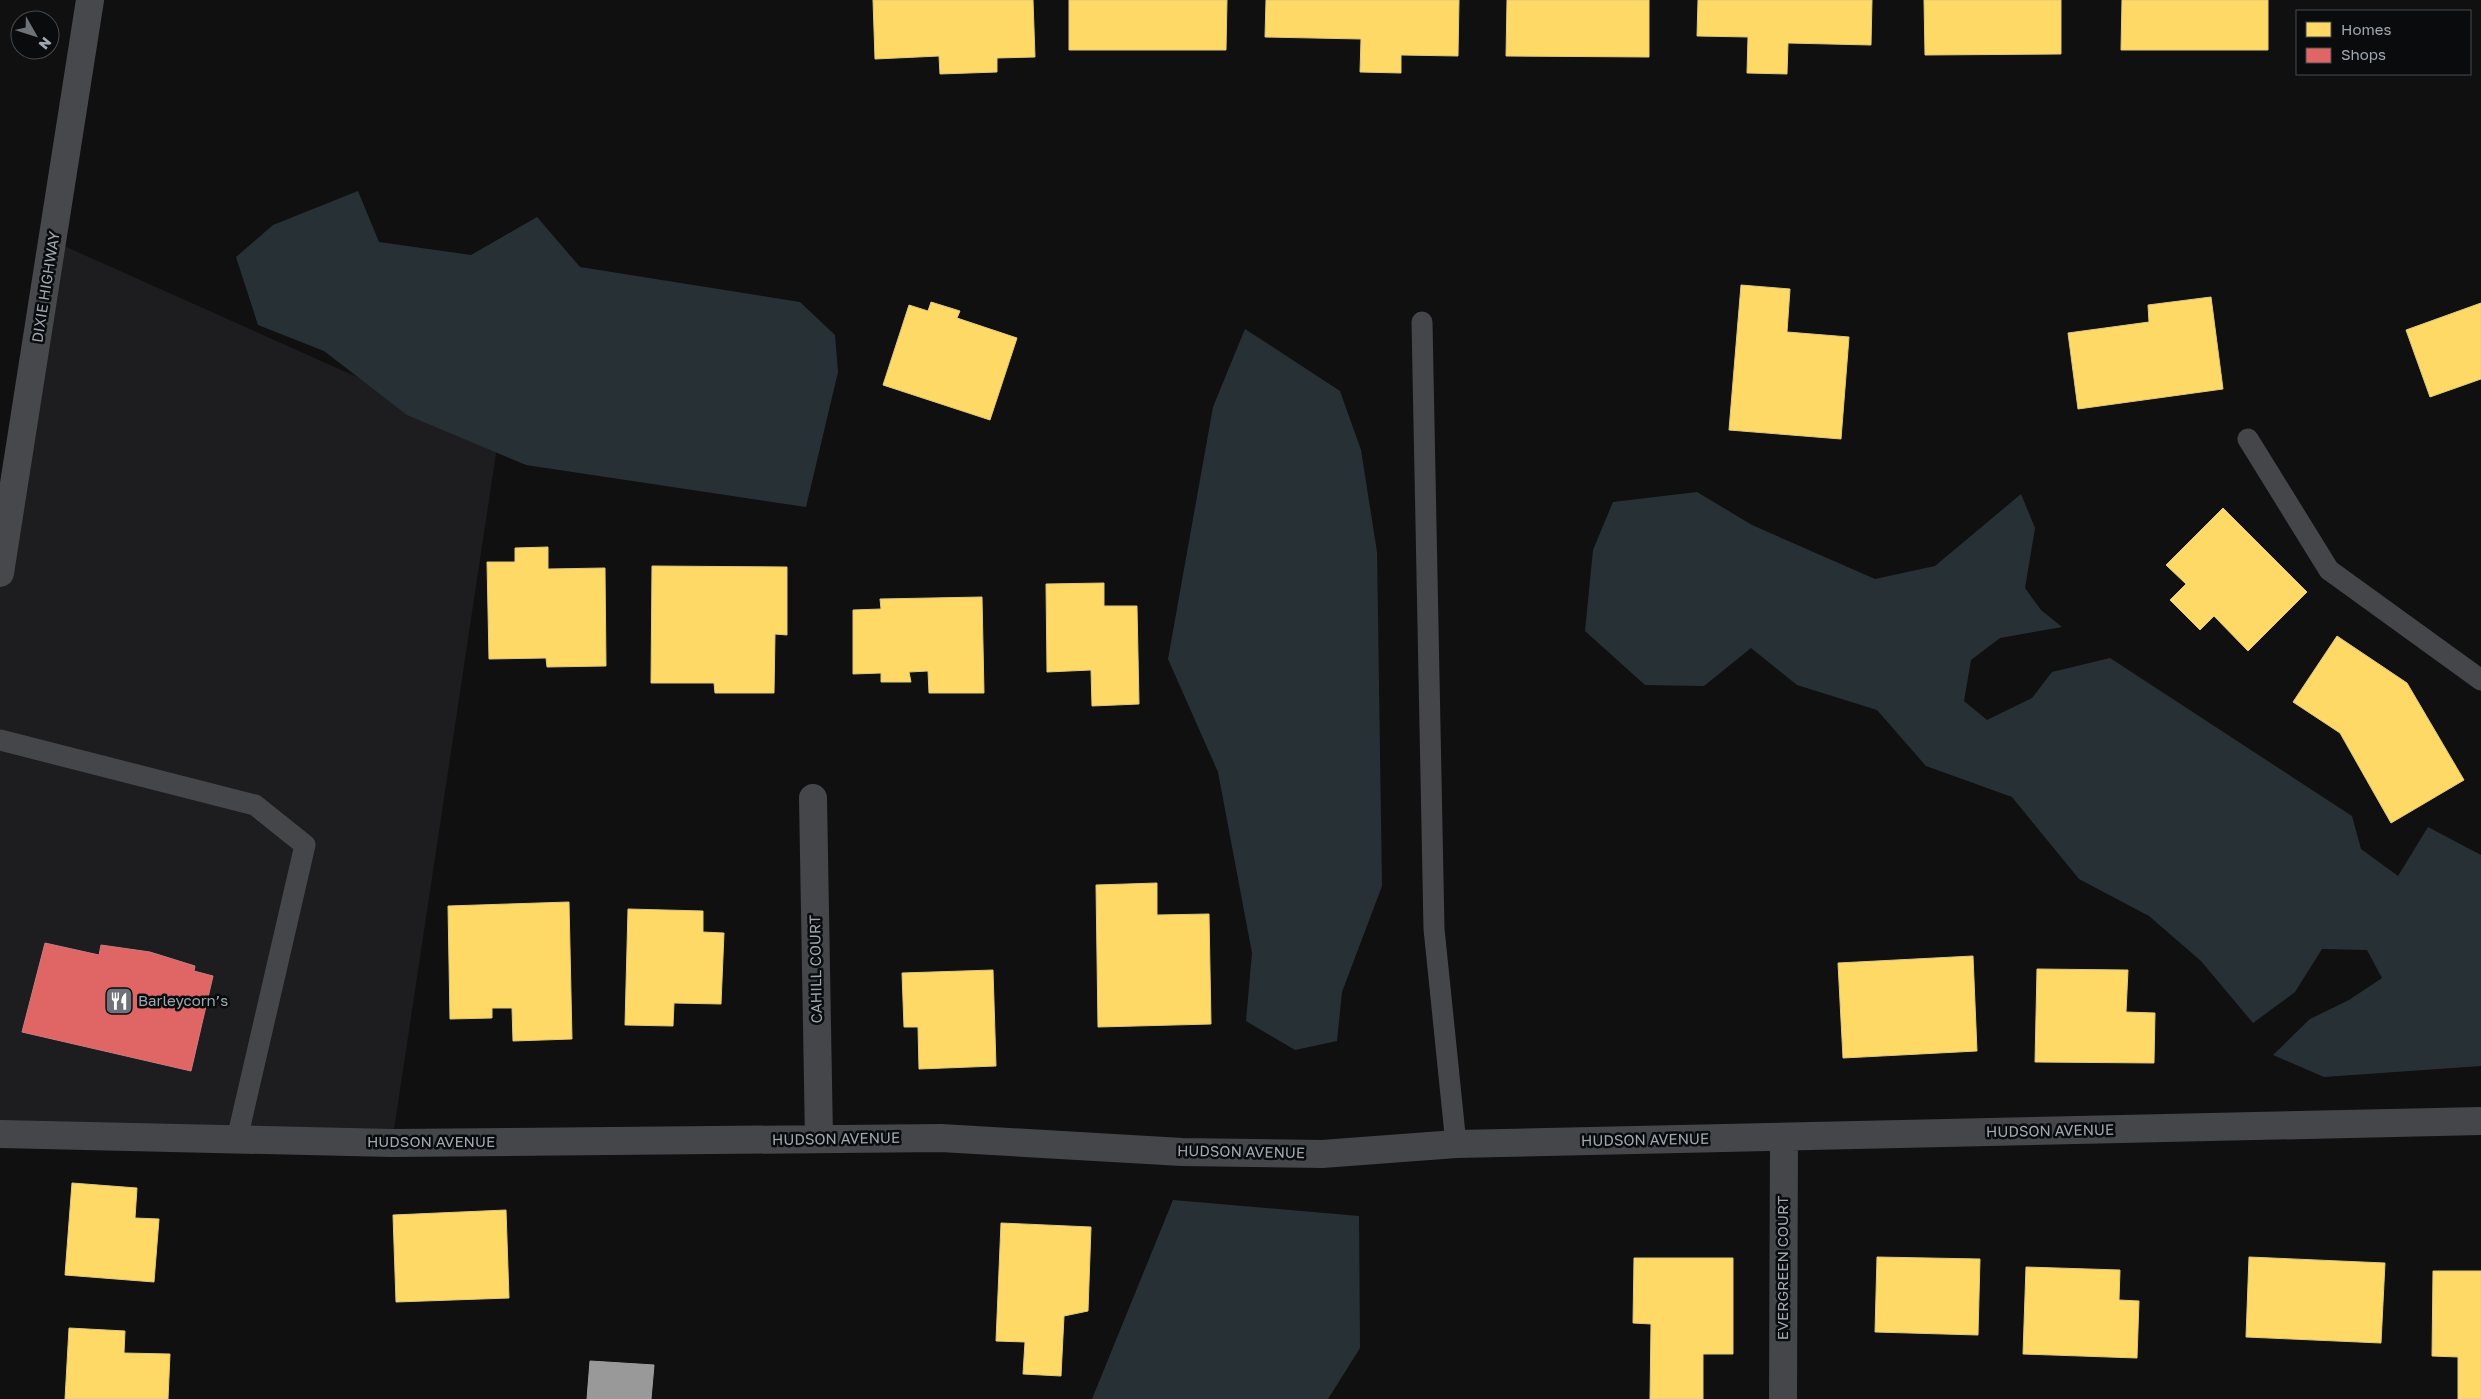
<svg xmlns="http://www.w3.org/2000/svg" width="2481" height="1399" viewBox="0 0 2481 1399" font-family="'Golos Text',sans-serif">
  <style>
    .built { fill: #1d1d1f }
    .water { fill: #273135 }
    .homes { fill: #ffd966; stroke: #e2ca7d }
    .shops { fill: #e06666; stroke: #cd7a7d }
    .industry { fill: #999; stroke: #9b9ea0 }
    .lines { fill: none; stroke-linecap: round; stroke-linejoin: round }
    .lane { stroke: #444649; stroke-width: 21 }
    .street { stroke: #444649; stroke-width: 28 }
    .primary { stroke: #46484b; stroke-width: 28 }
    .labels { text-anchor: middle; stroke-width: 5; stroke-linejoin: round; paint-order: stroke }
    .street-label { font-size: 15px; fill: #a0a8b2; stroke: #0a0b0c }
    .poi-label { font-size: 15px; fill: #a0a8b2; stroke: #0a0b0c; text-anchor: start }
  </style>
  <rect width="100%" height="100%" fill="#101010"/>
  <!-- built -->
  <path class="built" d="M 53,241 L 498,440 L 392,1143 L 0,1135 L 0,573 Z"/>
  <!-- water -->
  <path class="water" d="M 358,191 L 379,242 L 471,255 L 537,217 L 580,267 L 800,302 L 835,335 L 838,372 L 806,507 L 526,465 L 407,415 L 324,351 L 258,325 L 236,257 L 273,225 Z
    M 1245,329 L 1340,391 L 1361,450 L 1377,552 L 1382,886 L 1342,992 L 1337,1041 L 1295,1050 L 1246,1021 L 1252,953 L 1218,772 L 1168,659 L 1213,407 Z
    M 1697,492 L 1752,525 L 1875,579 L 1935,566 L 2021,494 L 2035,528 L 2025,588 L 2041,610 L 2062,627 L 2000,638 L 1971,660 L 1964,701 L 1987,720 L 2032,698 L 2052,672 L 2110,658 L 2352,816 L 2361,849 L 2398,876 L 2428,827 L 2481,855 L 2481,1066 L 2324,1077 L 2273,1055 L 2310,1019 L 2349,1000 L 2382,978 L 2367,950 L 2322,949 L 2295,992 L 2253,1023 L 2201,961 L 2149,916 L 2079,879 L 2012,797 L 1926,766 L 1877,710 L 1797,685 L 1751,648 L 1704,686 L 1645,685 L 1585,631 L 1593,550 L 1613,502 Z
    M 1173,1200 L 1359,1216 L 1360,1348 L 1328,1399 L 1092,1399 Z"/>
  <!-- homes -->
  <path class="homes" d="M 873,0 L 1033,0 L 1035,57 L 997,58 L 997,72 L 940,74 L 939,56 L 875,59 Z
    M 1069,0 L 1227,0 L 1226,50 L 1069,50 Z
    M 1266,0 L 1459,0 L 1458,56 L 1401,55 L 1401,73 L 1360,72 L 1361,39 L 1265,37 Z
    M 1507,0 L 1649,0 L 1649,57 L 1506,56 Z
    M 1698,0 L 1872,0 L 1871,45 L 1788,43 L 1787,74 L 1747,73 L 1748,37 L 1697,36 Z
    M 1924,0 L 2061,0 L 2061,54 L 1925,55 Z
    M 2122,0 L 2268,0 L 2268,50 L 2121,50 Z
    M 1741,285 L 1790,289 L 1787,332 L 1849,337 L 1841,439 L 1729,430 Z
    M 2211,297 L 2223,389 L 2078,409 L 2068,333 L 2149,322 L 2148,305 Z
    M 931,302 L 960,311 L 957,318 L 1017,338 L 990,420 L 883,385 L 909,305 L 928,311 Z
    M 2481,303 L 2481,379 L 2430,397 L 2406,330 Z
    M 2223,508 L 2307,592 L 2248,651 L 2214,616 L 2200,630 L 2170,600 L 2186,584 L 2166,565 Z
    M 548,547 L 548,569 L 605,568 L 606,666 L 547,667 L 546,658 L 489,659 L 487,562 L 515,562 L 515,548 Z
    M 652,566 L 787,567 L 787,635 L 775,634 L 774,693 L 715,693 L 714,683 L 651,683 Z
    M 1104,583 L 1104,606 L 1137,606 L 1139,704 L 1092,706 L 1091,670 L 1047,672 L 1046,584 Z
    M 982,597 L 984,693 L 929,693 L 928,671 L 909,672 L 911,682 L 881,682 L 881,673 L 853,674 L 853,610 L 881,609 L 880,599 Z
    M 2337,636 L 2407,683 L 2464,780 L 2391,823 L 2340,733 L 2293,702 Z
    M 1157,883 L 1157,915 L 1209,914 L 1211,1024 L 1098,1027 L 1096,885 Z
    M 569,902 L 572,1039 L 513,1041 L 512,1008 L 492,1008 L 492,1018 L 450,1019 L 448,906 Z
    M 628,909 L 703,911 L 703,932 L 724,933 L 721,1004 L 674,1003 L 673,1026 L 625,1025 Z
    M 1973,956 L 1977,1051 L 1843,1058 L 1838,963 Z
    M 2037,969 L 2128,970 L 2126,1012 L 2155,1013 L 2154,1063 L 2035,1062 Z
    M 993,970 L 996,1066 L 919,1069 L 918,1027 L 904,1027 L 902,973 Z
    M 72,1183 L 137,1188 L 135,1218 L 159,1219 L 154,1282 L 65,1275 Z
    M 506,1210 L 509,1298 L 396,1302 L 393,1215 Z
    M 1001,1223 L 1091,1227 L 1088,1311 L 1064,1316 L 1061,1376 L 1023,1374 L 1025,1342 L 996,1341 Z
    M 1877,1257 L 1980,1259 L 1978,1335 L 1875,1332 Z
    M 2249,1257 L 2385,1263 L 2381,1343 L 2246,1337 Z
    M 1634,1258 L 1733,1258 L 1733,1354 L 1703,1354 L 1703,1399 L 1650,1399 L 1651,1324 L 1633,1323 Z
    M 2026,1267 L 2120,1270 L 2119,1300 L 2139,1301 L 2137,1358 L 2023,1354 Z
    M 2433,1271 L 2481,1271 L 2481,1399 L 2458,1399 L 2458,1357 L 2432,1356 Z
    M 69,1328 L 125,1331 L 124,1353 L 170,1354 L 168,1399 L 65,1399 Z"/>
  <!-- shops -->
  <path class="shops" d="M 45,943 L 99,955 L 101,945 L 150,952 L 195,966 L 194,971 L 213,976 L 191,1071 L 22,1032 Z"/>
  <!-- industry -->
  <path class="industry" d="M 590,1361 L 654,1365 L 651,1399 L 587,1399 Z"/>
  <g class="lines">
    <!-- lane -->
    <path class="lane" d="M 1422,322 L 1434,929 L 1456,1144
      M 2248,439 L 2329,570 L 2481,680
      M 0,740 L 255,805 L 305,845 L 237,1139"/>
    <!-- street -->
    <path class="street" d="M 813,798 L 819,1139
      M 0,1134 L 392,1143 L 941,1138 L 1182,1152 L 1322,1154 L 1456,1144 L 2481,1121
      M 1783,1399 L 1784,1137"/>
    <!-- primary -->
    <path class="primary" d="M 0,573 L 90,0"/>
  </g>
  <!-- icons -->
  <defs>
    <g id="restaurant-square" transform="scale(1.4375)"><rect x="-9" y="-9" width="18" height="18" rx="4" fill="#6e7379" stroke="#0a0b0c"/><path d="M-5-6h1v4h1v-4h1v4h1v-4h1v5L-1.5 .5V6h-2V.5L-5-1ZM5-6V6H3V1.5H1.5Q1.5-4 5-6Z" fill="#fff"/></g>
  </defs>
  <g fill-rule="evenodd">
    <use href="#restaurant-square" x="119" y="1001"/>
  </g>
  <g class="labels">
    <!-- street labels -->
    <g class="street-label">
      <text transform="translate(46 287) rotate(-81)" y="5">DIXIE HIGHWAY</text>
      <text transform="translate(816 969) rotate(-91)" y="5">CAHILL COURT</text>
      <text transform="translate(2050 1131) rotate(-1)" y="5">HUDSON AVENUE</text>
      <text transform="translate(836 1139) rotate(-1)" y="5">HUDSON AVENUE</text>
      <text transform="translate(1645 1140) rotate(-1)" y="5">HUDSON AVENUE</text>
      <text x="431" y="1147">HUDSON AVENUE</text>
      <text transform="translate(1241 1152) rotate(1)" y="5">HUDSON AVENUE</text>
      <text transform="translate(1783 1268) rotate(-90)" y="5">EVERGREEN COURT</text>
    </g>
    <!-- poi labels -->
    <g class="poi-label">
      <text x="138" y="1006">Barleycorn’s</text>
    </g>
  </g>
  <!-- legend -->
  <rect x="2296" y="10" width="175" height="65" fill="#0a0b0c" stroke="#464a4e"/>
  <rect x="2306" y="22" width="25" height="15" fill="#ffd966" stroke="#464a4e"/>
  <text x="2341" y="35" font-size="15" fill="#a0a8b2">Homes</text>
  <rect x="2306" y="48" width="25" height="15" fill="#e06666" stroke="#464a4e"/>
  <text x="2341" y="60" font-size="15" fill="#a0a8b2">Shops</text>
  <!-- north arrow -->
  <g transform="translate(35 35) rotate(129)"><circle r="24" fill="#0a0b0c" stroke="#464a4e"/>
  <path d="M0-4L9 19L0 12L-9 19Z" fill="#6e7379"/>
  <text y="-8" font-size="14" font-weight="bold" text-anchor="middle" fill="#a0a8b2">N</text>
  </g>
</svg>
